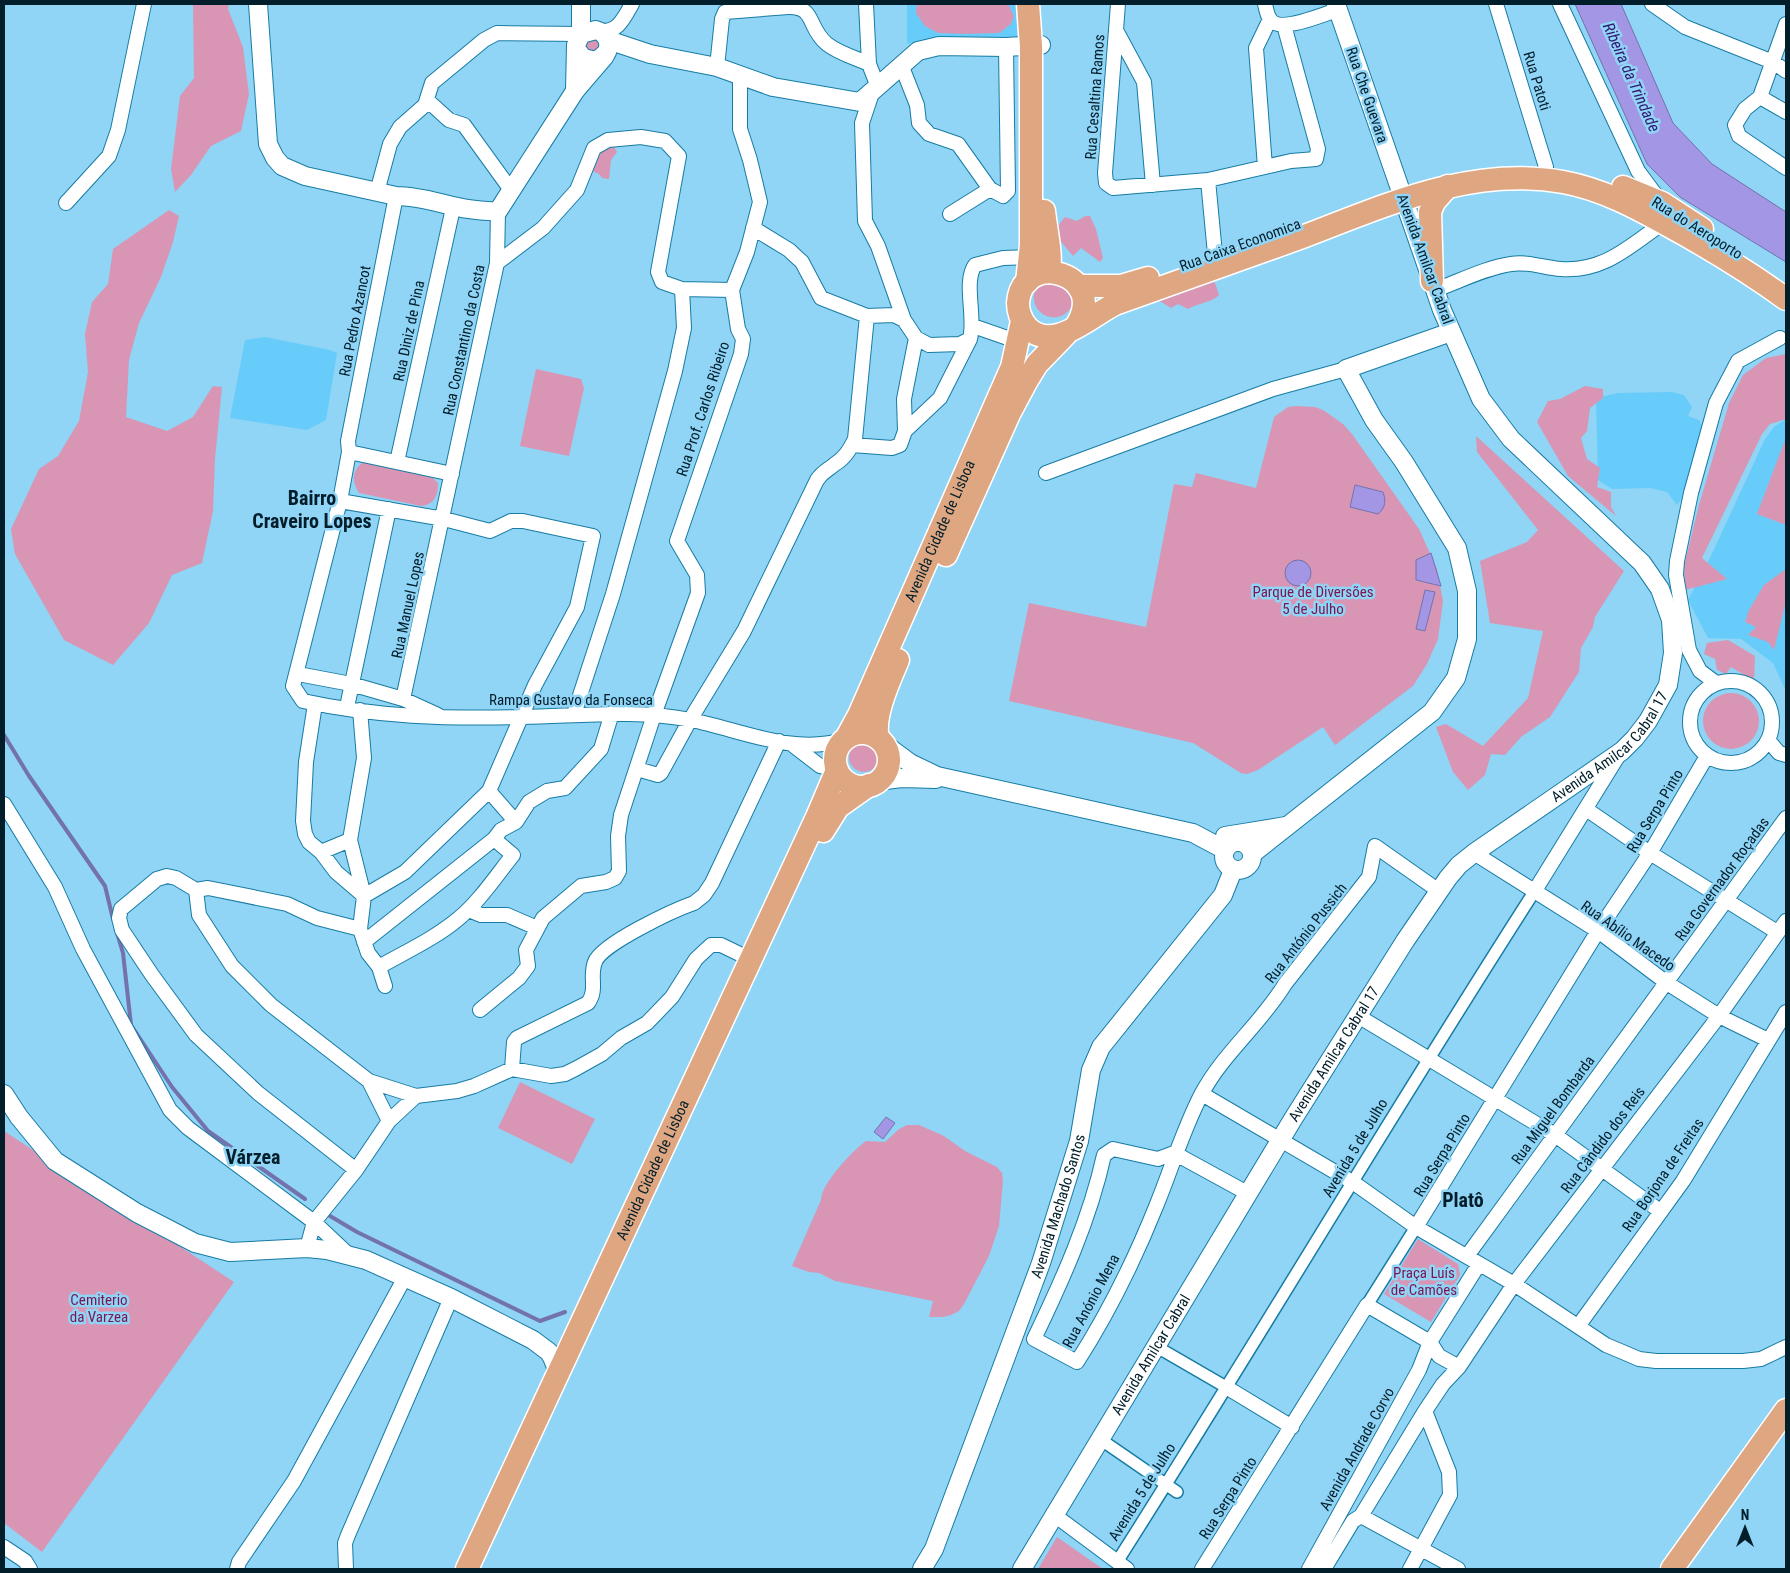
<svg xmlns="http://www.w3.org/2000/svg" width="1790" height="1573" viewBox="0 0 1790 1573" font-family="'Roboto Condensed',sans-serif">
  <style>
    .built { fill: #68ccfa }
    .green { fill: #d896b4 }
    .water { fill: #a396e5; stroke: #7372ad }
    .lines { fill: none; stroke-linecap: round; stroke-linejoin: round }
    .stream { stroke: #7372ad; stroke-width: 4 }
    .pedestrian-casing { stroke: #177ca3; stroke-width: 14 }
    .minor-casing { stroke: #177ca3; stroke-width: 16 }
    .tertiary-casing { stroke: #177ca3; stroke-width: 20 }
    .primary-casing { stroke: #fff; stroke-width: 25 }
    .pedestrian { stroke: #fff; stroke-width: 11 }
    .minor { stroke: #fff; stroke-width: 14 }
    .tertiary { stroke: #fff; stroke-width: 18 }
    .primary { stroke: #dea681; stroke-width: 22 }
    .labels { text-anchor: middle; stroke-width: 5; stroke-linejoin: round; paint-order: stroke }
    .street-label { font-size: 15px; fill: #021e2a; stroke: #90d4f6 }
    .park-label { font-size: 15px; fill: #7a1650; stroke: #90d4f6 }
    .water-label { font-size: 16px; font-style: italic; fill: #341571; stroke: #90d4f6 }
    .district-label { font-size: 20px; font-weight: bold; fill: #021e2a; stroke: #90d4f6 }
  </style>
  <rect width="100%" height="100%" fill="#90d4f6"/>
  <!-- built -->
  <path class="built" d="M 907,4 L 1016,4 L 1017,37 L 930,38 L 907,44 Z
    M 265,337 L 330,350 L 337,353 L 326,420 L 307,430 L 230,418 L 245,340 Z
    M 1672,392 L 1684,395 L 1692,407 L 1688,416 L 1699,420 L 1705,432 L 1694,472 L 1683,497 L 1677,505 L 1667,492 L 1650,488 L 1612,489 L 1598,480 L 1596,398 L 1618,393 Z
    M 1786,419 L 1786,691 L 1773,663 L 1741,639 L 1708,638 L 1688,600 L 1710,558 L 1765,439 L 1774,427 Z"/>
  <!-- green -->
  <path class="green" d="M 193,4 L 229,4 L 228,9 L 243,47 L 249,94 L 241,131 L 211,146 L 191,175 L 175,192 L 171,169 L 180,96 L 194,78 Z
    M 917,4 L 1008,4 L 1014,16 L 1011,24 L 999,33 L 965,34 L 938,33 L 925,26 L 916,13 Z
    M 596,36 L 602,49 L 588,54 L 583,43 Z
    M 608,144 L 614,147 L 617,152 L 611,160 L 609,179 L 602,178 L 599,174 L 592,171 L 595,153 Z
    M 169,210 L 179,216 L 173,242 L 161,277 L 139,323 L 129,360 L 126,417 L 167,431 L 193,417 L 213,386 L 222,387 L 215,459 L 213,511 L 202,563 L 172,575 L 149,623 L 113,665 L 64,640 L 15,554 L 11,529 L 39,469 L 58,456 L 79,421 L 88,372 L 85,334 L 92,302 L 108,284 L 113,249 Z
    M 1085,216 L 1090,216 L 1096,229 L 1103,258 L 1100,262 L 1081,248 L 1073,256 L 1053,232 L 1065,217 L 1077,221 Z
    M 1208,277 L 1215,283 L 1219,295 C 1211,303 1198,303 1188,309 L 1178,304 L 1171,308 L 1158,300 Z
    M 1063,280 L 1074,302 C 1061,333 1021,312 1038,284 Z
    M 1786,354 L 1786,419 L 1770,424 L 1762,434 L 1702,558 L 1727,579 L 1685,590 L 1684,566 L 1699,505 L 1729,403 L 1743,375 L 1766,358 Z
    M 536,369 L 581,379 L 584,388 L 569,456 L 520,446 Z
    M 1585,386 L 1603,389 L 1603,398 L 1590,408 L 1587,431 L 1581,438 L 1587,459 L 1600,468 L 1597,487 L 1611,492 L 1611,507 L 1616,516 L 1568,476 L 1537,422 L 1548,401 L 1560,399 Z
    M 1296,406 L 1315,407 L 1323,410 L 1343,424 L 1352,434 L 1419,529 L 1437,569 L 1443,601 L 1438,639 L 1427,664 L 1413,686 L 1335,745 L 1323,727 L 1258,770 L 1247,774 L 1241,773 L 1193,743 L 1009,701 L 1029,603 L 1146,627 L 1174,484 L 1192,487 L 1196,473 L 1256,488 L 1274,417 L 1288,407 Z
    M 1476,436 L 1624,571 L 1595,617 L 1593,627 L 1581,648 L 1579,672 L 1550,717 L 1521,737 L 1505,755 L 1491,754 L 1485,775 L 1468,790 L 1453,772 L 1436,727 L 1446,724 L 1483,746 L 1528,698 L 1543,631 L 1490,623 L 1480,561 L 1527,542 L 1538,530 L 1477,452 Z
    M 1785,440 L 1786,440 L 1786,525 L 1757,514 Z
    M 366,460 L 427,472 L 438,483 C 438,496 434,505 421,506 L 359,493 C 350,479 353,468 366,460 Z
    M 1786,569 L 1786,601 L 1774,650 L 1768,642 L 1748,635 L 1756,627 L 1745,622 L 1749,610 L 1764,585 Z
    M 1728,640 L 1755,656 L 1754,681 L 1731,667 L 1726,674 L 1717,670 L 1715,659 L 1704,654 L 1707,643 Z
    M1703 721a28 28 0 1 1 56 0a28 28 0 1 1-56 0Z
    M849 757a15 15 0 1 1 30 0a15 15 0 1 1-30 0Z
    M 520,1082 L 595,1119 L 572,1164 L 498,1128 Z
    M 907,1125 L 919,1125 L 944,1136 L 965,1151 L 997,1167 L 1002,1173 L 1003,1181 L 999,1226 L 989,1256 L 964,1304 L 959,1311 L 951,1315 L 943,1317 L 929,1317 L 933,1301 L 835,1281 L 819,1273 L 809,1272 L 792,1266 L 821,1200 C 821,1184 853,1150 866,1141 L 885,1142 L 899,1129 Z
    M 4,1131 L 234,1282 L 42,1552 L 4,1523 Z
    M 1418,1239 L 1458,1264 L 1460,1275 L 1431,1322 L 1384,1294 Z
    M 1057,1537 L 1103,1569 L 1038,1569 Z"/>
  <!-- water -->
  <path class="water" d="M 1575,4 L 1621,4 L 1673,123 L 1712,164 L 1786,212 L 1786,262 L 1680,197 L 1647,164 Z
    M 1355,485 L 1383,492 C 1386,501 1386,507 1378,514 L 1350,507 Z
    M 1431,553 L 1441,586 L 1416,580 L 1416,560 Z
    M1285 573a13 13 0 1 1 26 0a13 13 0 1 1-26 0Z
    M 1425,590 L 1435,592 L 1425,631 L 1416,629 Z
    M 886,1117 L 895,1123 L 883,1139 L 874,1132 Z"/>
  <g class="lines">
    <!-- stream -->
    <path class="stream" d="M 4,735 L 29,776 L 105,886 L 113,919
      M 117,933 L 123,953 L 131,1025 L 172,1087 L 208,1131 L 305,1199
      M 330,1216 L 357,1232 L 540,1321 L 565,1312"/>
    <!-- pedestrian casing -->
    <g class="pedestrian-casing">
      <path id="pedestrian" d="M 1367,1305 L 1416,1227
        M 1157,1347 L 1226,1387
        M 1100,1439 L 1177,1492
        M 1117,1562 C 1258,1340 1392,1113 1534,892"/>
    </g>
    <!-- minor casing -->
    <g class="minor-casing">
      <path id="minor" d="M 866,4 L 869,64 L 878,87
        M 1118,4 L 1105,173 L 1106,183 L 1113,188 L 1208,180 L 1291,161 L 1316,159 L 1318,149 L 1284,25
        M 1265,4 C 1266,8 1267,15 1270,19 C 1279,34 1324,14 1337,10
        M 1496,4 L 1546,167
        M 1560,4 L 1638,171 L 1658,198
        M 1652,4 L 1685,27 L 1773,62 L 1786,71
        M 788,7 C 816,6 807,28 827,44 C 840,54 854,57 869,64
        M 1786,24 L 1760,97 L 1745,109 L 1735,125 L 1739,136 L 1786,168
        M 1116,30 L 1144,82 L 1153,185
        M 600,31 C 618,33 624,18 632,4
        M 717,67 L 722,19 L 725,12 L 788,7 L 788,4
        M 902,67 L 917,105 L 919,123 L 929,134 L 958,144 L 990,189
        M 872,93 L 862,123 L 865,221 L 878,246 L 904,320
        M 1760,97 L 1786,112
        M 427,100 L 449,120 L 464,125 L 511,190
        M 1265,167 L 1256,48 L 1270,19
        M 1208,180 L 1215,254
        M 377,192 L 390,144 L 400,127 L 425,105 L 432,83 L 484,40 L 497,33 L 581,34
        M 396,196 L 348,441 L 349,452 L 340,501 L 293,686 L 303,701 C 375,717 449,719 522,717 C 579,716 635,709 691,720 C 741,730 793,755 843,740
        M 66,203 L 109,156 L 118,130 L 144,4
        M 950,214 L 990,189 L 1003,196 L 1008,191 L 1006,47
        M 753,228 L 789,250 L 802,262 L 821,298 L 867,316 L 894,315 L 904,320 L 916,338 L 929,345 L 960,344 L 970,339 C 976,317 963,282 975,265 L 1003,258 L 1030,257
        M 497,263 L 543,228 L 577,190 L 594,148 L 608,140 L 641,137 L 665,141 L 679,156 L 658,272 L 662,282 L 682,289 L 732,290
        M 1435,290 C 1460,281 1485,268 1511,264 C 1528,261 1544,268 1561,269 C 1604,272 1630,246 1663,223
        M 973,326 L 1019,342
        M 916,338 L 904,399 L 905,431 L 940,398 L 970,339
        M 852,445 L 892,448 L 900,445 L 905,431
        M 349,452 L 452,474
        M 397,462 L 453,208
        M 1046,473 L 1273,389 L 1346,369
        M 340,501 L 444,519 L 490,531 L 511,521 L 523,521 L 593,536 L 577,607 L 535,685 L 489,791 L 516,822
        M 298,674 L 351,684 L 403,699 L 438,715
        M1690 722a41 41 0 1 1 82 0a41 41 0 1 1-82 0Z
        M 1716,683 L 1700,671 L 1689,650 L 1676,575 L 1677,561 L 1691,493 L 1716,403 L 1738,361 L 1780,338
        M 403,699 L 497,263 L 498,211
        M 315,704 L 306,762 L 303,821 L 305,834 L 309,842 L 321,852 L 336,872 L 364,896 L 405,872 L 489,791
        M 347,707 L 389,509
        M 360,710 L 364,758 L 350,840 L 364,896 L 360,929 L 368,953 L 379,967 L 385,986
        M 574,714 L 613,594 L 675,371 L 684,328 L 682,289
        M 1768,740 L 1779,753 L 1786,755
        M 794,746 L 820,766 L 837,770
        M 637,769 L 658,775 L 661,773 L 690,720 L 744,631 L 817,480 C 823,471 828,470 835,464 C 845,458 850,449 855,439 L 867,316
        M 4,804 L 55,887 L 83,949 L 170,1110 L 188,1128 L 314,1222 L 348,1254
        M 1586,809 L 1650,853 L 1777,932
        M 321,852 L 350,840
        M 1474,853 L 1598,931 L 1667,983 L 1719,1016 L 1768,1040
        M 196,890 L 176,878 L 167,876 L 157,879 L 121,909 L 119,918 L 122,930 L 152,975 L 196,1035 L 258,1093 L 356,1170
        M 1534,892 L 1620,753
        M 469,910 L 481,915 L 507,915 L 537,928
        M 364,942 L 494,839 L 501,830 L 516,822 L 529,802 L 547,791 L 565,788 L 601,749 L 612,713
        M 379,967 C 405,952 434,939 458,919 C 479,902 496,876 513,855 L 494,839
        M 480,1010 L 519,978 L 528,966 L 526,950 L 543,918 L 581,886 L 606,882 L 615,878 L 619,871 L 618,836 L 621,815 L 654,715 L 698,593 L 697,575 L 677,541 L 741,354 L 743,339 L 738,329 L 732,290 L 747,252 L 760,202 L 750,160 L 740,129 L 740,75
        M 1358,1016 L 1555,1135 L 1660,1211
        M 512,1069 L 514,1042 L 517,1038 L 588,1003 C 598,989 589,977 595,962 C 601,944 674,910 694,903 L 704,895 L 712,883 L 779,741
        M 369,1081 L 416,1096
        M 1202,1094 L 1354,1183 L 1416,1227 L 1514,1284 L 1606,1345 L 1625,1353 L 1639,1359 L 1656,1361 L 1743,1361 L 1761,1359 L 1786,1347
        M 389,1121 L 416,1096 L 457,1091 L 474,1086 L 512,1069 L 551,1076 L 565,1074 L 577,1068 L 602,1054 L 621,1038 L 647,1023 L 672,997 L 696,959 L 711,945 L 721,945 L 750,959
        M 1174,1153 L 1158,1159 L 1113,1149 L 1104,1155 C 1090,1219 1062,1281 1034,1339 L 1077,1362 C 1109,1312 1135,1259 1157,1204 C 1172,1167 1183,1130 1201,1095 C 1223,1053 1261,1024 1285,984 L 1369,877 L 1375,846 L 1439,891
        M 1174,1153 L 1249,1194
        M 1416,1227 L 1598,931 L 1650,853 L 1707,756
        M 307,1248 L 314,1222 L 356,1170 L 389,1121 L 369,1081 L 271,1005 L 232,966 L 199,915 L 196,890 L 208,888 L 287,904 L 317,918 L 360,929
        M 1467,1256 L 1786,818
        M 1579,1325 L 1683,1181 L 1786,1012
        M 1226,1387 L 1292,1427
        M 1053,1514 L 1127,1569
        M 1361,1516 L 1458,1569
        M 4,1547 L 25,1561 L 30,1569
        M 237,1569 L 239,1562 L 294,1481 L 404,1279
        M 346,1569 L 345,1543 L 348,1535 L 451,1298
        M 1202,1569 L 1367,1305 L 1430,1342 L 1439,1356 L 1459,1367
        M 1309,1569 L 1419,1370 L 1430,1342 L 1479,1264
        M 1324,1569 L 1353,1521 L 1361,1516 L 1425,1411 L 1443,1384 L 1459,1367 L 1514,1284 L 1719,1016 L 1786,921
        M 1410,1569 L 1450,1495 L 1449,1472 L 1425,1411"/>
    </g>
    <!-- tertiary casing -->
    <g class="tertiary-casing">
      <g id="tertiary">
        <path d="M 258,4 L 268,144 L 275,158 L 282,166 L 305,176 L 396,196 C 431,196 460,213 498,211 L 575,91 L 605,56"/>
        <path d="M 581,34 L 581,4"/>
        <path d="M 608,40 L 650,54 L 717,67 L 773,87 L 860,102 L 918,51 L 939,46 L 1006,47 L 1041,45"/>
        <path d="M 575,91 L 576,45 L 581,34 L 596,30 C 606,33 611,42 607,52 L 597,61 L 583,58 L 577,50"/>
        <path d="M 883,743 L 910,763 L 937,776 L 1193,833 L 1225,850"/>
        <path d="M 877,781 L 902,778 L 936,779"/>
        <path d="M 1225,836 L 1286,826"/>
        <circle cx="1238" cy="856" r="14"/>
        <path d="M 1252,854 L 1432,712 L 1456,678 L 1467,639 L 1467,591 L 1457,548 L 1404,462 L 1374,420 L 1346,369 L 1451,332"/>
        <path d="M 4,1094 L 19,1117 L 55,1161 L 137,1213 L 195,1243 L 230,1252 L 307,1248 L 327,1250 L 366,1260 L 451,1298 L 533,1340 L 549,1352 L 552,1357 L 556,1367 L 555,1381"/>
        <path id="s1" d="M 922,1569 L 934,1549 L 1041,1263 L 1079,1141 L 1091,1070 L 1101,1047 L 1223,895 L 1233,870"/>
        <path id="s2" d="M 1022,1569 L 1293,1119 L 1405,941 L 1448,878 L 1459,865 L 1474,853 L 1622,751 L 1635,738 L 1648,721 L 1668,685 L 1673,653 L 1671,620 L 1660,589 L 1642,563 L 1511,439 L 1481,399 L 1442,310 L 1336,4"/>
      </g>
    </g>
    <!-- primary casing -->
    <g class="primary-casing">
      <g id="primary">
        <path d="M 1623,187 L 1662,203 L 1702,229"/>
        <path d="M 1044,211 C 1046,230 1052,254 1049,272"/>
        <path d="M 1432,281 L 1430,212 L 1434,202 L 1448,186"/>
        <path d="M 1027,282 L 1031,245 L 1031,46 L 1028,4"/>
        <path d="M 1078,286 L 1121,286 L 1148,278"/>
        <path d="M 1075,328 C 1112,274 1022,248 1018,303 C 1018,312 1021,320 1027,327 C 1052,354 1090,316 1115,304 C 1176,282 1236,261 1297,239 C 1382,207 1470,165 1563,182 C 1602,189 1637,208 1671,227 C 1711,249 1749,272 1786,299"/>
        <path d="M 946,555 L 1010,412 L 1026,382 L 1037,364 L 1066,334"/>
        <circle cx="862" cy="760" r="27"/>
        <path id="s3" d="M 847,737 L 859,715 L 1012,367 L 1022,321"/>
        <path d="M 878,738 C 872,717 890,679 898,660"/>
        <path d="M 823,831 L 838,807 L 869,785"/>
        <path id="s4" d="M 467,1569 L 817,817 L 837,770"/>
        <path d="M 1672,1569 L 1786,1410"/>
      </g>
    </g>
    <!-- pedestrian -->
    <use href="#pedestrian" class="pedestrian"/>
    <!-- minor -->
    <use href="#minor" class="minor"/>
    <!-- tertiary -->
    <use href="#tertiary" class="tertiary"/>
    <!-- primary -->
    <use href="#primary" class="primary"/>
  </g>
  <g class="labels">
    <!-- street labels -->
    <g class="street-label">
      <text transform="translate(1537 81) rotate(73)" y="5">Rua Patoti</text>
      <text transform="translate(1367 95) rotate(71)" y="5">Rua Che Guevara</text>
      <text transform="translate(1095 97) rotate(-86)" y="5">Rua Cesaltina Ramos</text>
      <text transform="translate(1697 228) rotate(32)" y="5">Rua do Aeroporto</text>
      <text transform="translate(1240 245) rotate(-20)" y="5">Rua Caixa Economica</text>
      <text transform="translate(1425 259) rotate(70)" y="5">Avenida Amilcar Cabral</text>
      <text transform="translate(355 321) rotate(-79)" y="5">Rua Pedro Azancot</text>
      <text transform="translate(409 331) rotate(-78)" y="5">Rua Diniz de Pina</text>
      <text transform="translate(464 340) rotate(-78)" y="5">Rua Constantino da Costa</text>
      <text transform="translate(703 409) rotate(-72)" y="5">Rua Prof. Carlos Ribeiro</text>
      <text dy="5" stroke="none"><textPath href="#s3" startOffset="226">Avenida Cidade de Lisboa</textPath></text>
      <text transform="translate(408 605) rotate(-78)" y="5">Rua Manuel Lopes</text>
      <text x="571" y="705">Rampa Gustavo da Fonseca</text>
      <text dy="5" stroke="none"><textPath href="#s2" startOffset="1022">Avenida Amilcar Cabral 17</textPath></text>
      <text transform="translate(1655 811) rotate(-59)" y="5">Rua Serpa Pinto</text>
      <text transform="translate(1722 879) rotate(-54)" y="5">Rua Governador Roçadas</text>
      <text transform="translate(1306 933) rotate(-52)" y="5">Rua António Pussich</text>
      <text transform="translate(1628 936) rotate(35)" y="5">Rua Abílio Macedo</text>
      <text dy="5" stroke="none"><textPath href="#s2" startOffset="602">Avenida Amilcar Cabral 17</textPath></text>
      <text transform="translate(1553 1110) rotate(-54)" y="5">Rua Miguel Bombarda</text>
      <text transform="translate(1603 1140) rotate(-53)" y="5">Rua Cândido dos Reis</text>
      <text transform="translate(1355 1148) rotate(-59)" y="5">Avenida 5 de Julho</text>
      <text transform="translate(1442 1155) rotate(-59)" y="5">Rua Serpa Pinto</text>
      <text dy="5" stroke="none"><textPath href="#s4" startOffset="440">Avenida Cidade de Lisboa</textPath></text>
      <text transform="translate(1663 1175) rotate(-56)" y="5">Rua Borjona de Freitas</text>
      <text dy="5" stroke="none"><textPath href="#s1" startOffset="388">Avenida Machado Santos</textPath></text>
      <text transform="translate(1091 1301) rotate(-62)" y="5">Rua Anónio Mena</text>
      <text dy="5" stroke="none"><textPath href="#s2" startOffset="250">Avenida Amilcar Cabral</textPath></text>
      <text transform="translate(1357 1449) rotate(-61)" y="5">Avenida Andrade Corvo</text>
      <text transform="translate(1142 1492) rotate(-58)" y="5">Avenida 5 de Julho</text>
      <text transform="translate(1228 1498) rotate(-58)" y="5">Rua Serpa Pinto</text>
    </g>
    <!-- park labels -->
    <g class="park-label">
      <text x="1313" y="597">Parque de Diversões<tspan x="1313" dy="17">5 de Julho</tspan></text>
      <text x="1424" y="1278">Praça Luís<tspan x="1424" dy="17">de Camões</tspan></text>
      <text x="99" y="1305">Cemiterio<tspan x="99" dy="17">da Varzea</tspan></text>
    </g>
    <!-- water labels -->
    <g class="water-label">
      <text transform="translate(1632 77) rotate(66)" y="6">Ribeira da Trindade</text>
    </g>
    <!-- district labels -->
    <g class="district-label">
      <text x="312" y="505">Bairro<tspan x="312" dy="23">Craveiro Lopes</tspan></text>
      <text x="253" y="1164">Várzea</text>
      <text x="1463" y="1207">Platô</text>
    </g>
  </g>
  <!-- border -->
  <rect width="1790" height="1573" fill="none" stroke="#021e2a" stroke-width="10"/>
  <!-- north arrow -->
  <g transform="translate(1745 1528)" stroke="#90d4f6" stroke-width="4" paint-order="stroke">
  <path d="M0-4L9 19L0 12L-9 19Z" fill="#021e2a"/>
  <text y="-8" font-size="14" font-weight="bold" text-anchor="middle" fill="#021e2a">N</text>
  </g>
</svg>
